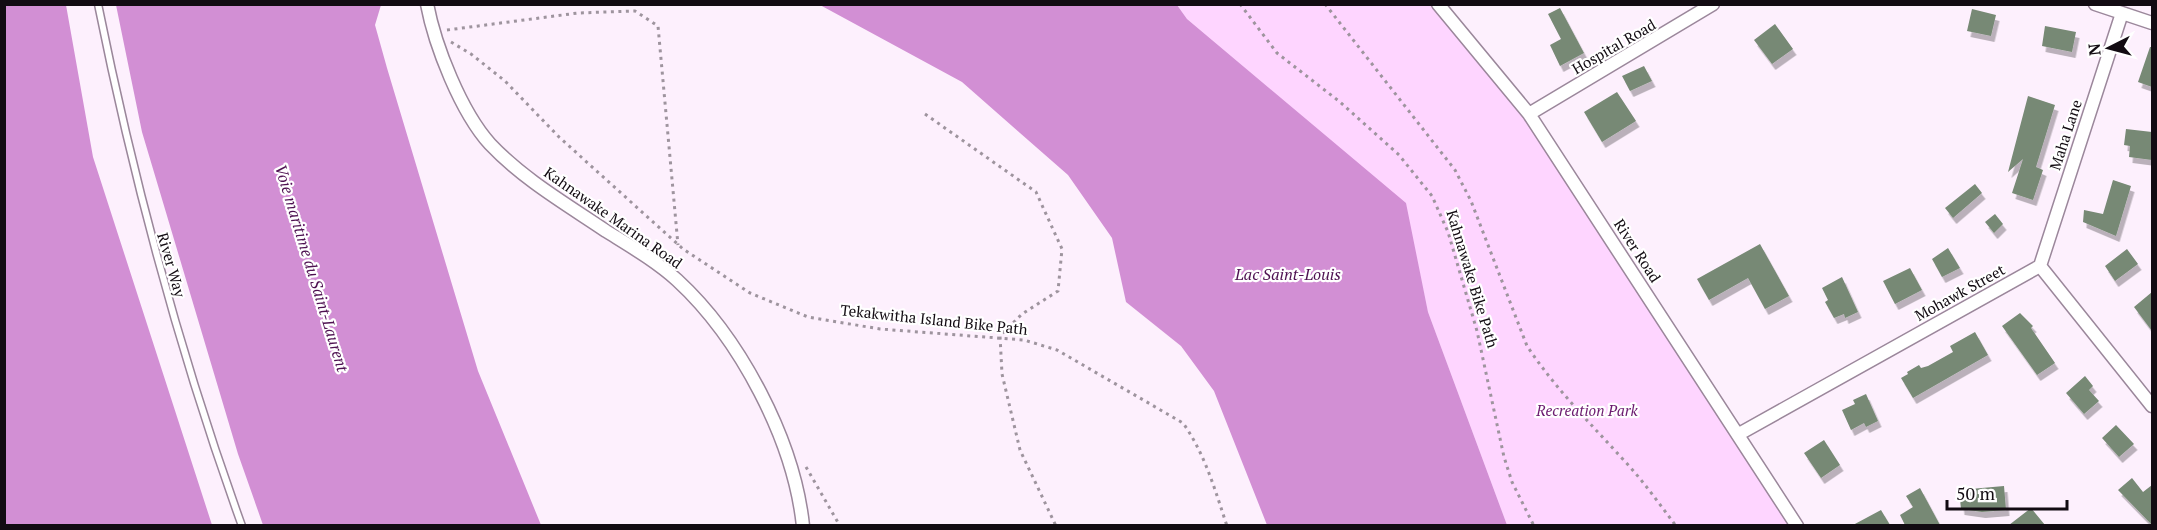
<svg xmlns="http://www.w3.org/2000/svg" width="2157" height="530" viewBox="0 0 2157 530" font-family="'PT Serif',serif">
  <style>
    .green { fill: #fed5ff }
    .water { fill: #d28fd4 }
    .building { fill: #778975; filter: url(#shadow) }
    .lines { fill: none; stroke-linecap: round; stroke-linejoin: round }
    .service-casing { stroke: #9b879b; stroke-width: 9 }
    .minor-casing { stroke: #9b879b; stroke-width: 15 }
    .path { stroke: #9e949e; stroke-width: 3; stroke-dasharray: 3 4.5; stroke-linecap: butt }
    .service { stroke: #fff; stroke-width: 6 }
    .minor { stroke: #fff; stroke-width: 12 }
    .labels { text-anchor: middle; stroke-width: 4.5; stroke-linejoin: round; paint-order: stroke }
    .street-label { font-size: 15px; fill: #120b12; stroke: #fff }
    .park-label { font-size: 15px; font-style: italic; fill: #6b1a6f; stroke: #fff }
    .water-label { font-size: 16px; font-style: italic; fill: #4e1151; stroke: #fff }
  </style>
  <defs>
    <filter id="shadow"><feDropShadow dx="3.5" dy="6" stdDeviation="0" flood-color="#0004"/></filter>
  </defs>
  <rect width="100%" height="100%" fill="#fdf0fd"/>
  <!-- green -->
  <path class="green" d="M 1177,5 L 1438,5 L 1529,114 L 1797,525 L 1507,525 L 1428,312 L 1405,203 L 1187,19 Z"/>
  <!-- water -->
  <path class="water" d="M 4,5 L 66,5 L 93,157 L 212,525 L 5,525 Z
    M 116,5 L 381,5 L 375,25 L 387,68 L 478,371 L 541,525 L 263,525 L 238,454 L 142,132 Z
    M 820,5 L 1177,5 L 1187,19 L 1406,203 L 1428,312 L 1507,525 L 1267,525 L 1214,391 L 1181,346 L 1126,302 L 1112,238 L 1068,175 L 962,82 Z"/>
  <!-- building -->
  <path class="building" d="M 1560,8 L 1584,53 L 1560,66 L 1550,45 L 1561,39 L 1548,14 Z
    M 1972,9 L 1996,15 L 1991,36 L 1967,31 Z
    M 1775,24 L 1793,49 L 1772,64 L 1754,40 Z
    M 2045,26 L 2076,32 L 2072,52 L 2042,46 Z
    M 2150,47 L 2152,47 L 2152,87 L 2138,82 Z
    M 1644,66 L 1652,81 L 1630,91 L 1622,76 Z
    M 1617,92 L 1636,121 L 1602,142 L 1584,112 Z
    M 2028,96 L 2055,105 L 2036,167 L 2043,170 L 2033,200 L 2012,193 L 2023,159 L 2008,172 Z
    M 2126,129 L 2152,132 L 2152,160 L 2129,157 L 2130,146 L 2124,145 Z
    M 2113,180 L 2131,186 L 2116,236 L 2083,222 L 2084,210 L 2103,214 Z
    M 1975,184 L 1982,193 L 1953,218 L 1945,208 Z
    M 1995,214 L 2003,224 L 1994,233 L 1985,222 Z
    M 1760,244 L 1789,296 L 1765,309 L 1748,278 L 1709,300 L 1697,279 Z
    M 1948,248 L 1960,268 L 1942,277 L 1932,259 Z
    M 2127,249 L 2138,264 L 2115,281 L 2105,266 Z
    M 1910,268 L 1922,290 L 1895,304 L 1883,281 Z
    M 1842,277 L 1858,312 L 1845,318 L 1844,314 L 1834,318 L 1825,302 L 1828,300 L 1822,288 Z
    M 2152,292 L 2152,331 L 2134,307 Z
    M 2020,313 L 2033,326 L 2031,328 L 2055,363 L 2037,375 L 2002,326 Z
    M 1975,332 L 1988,355 L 1913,398 L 1901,378 L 1908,374 L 1907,372 L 1919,365 L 1921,368 L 1928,366 L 1953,352 L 1950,346 Z
    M 2085,376 L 2093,386 L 2089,390 L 2099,401 L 2084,414 L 2066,393 Z
    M 1866,394 L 1878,421 L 1866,427 L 1864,423 L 1851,430 L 1842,410 L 1855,404 L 1853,400 Z
    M 2116,425 L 2134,444 L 2119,457 L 2102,438 Z
    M 1824,440 L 1840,465 L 1821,478 L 1804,453 Z
    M 2132,478 L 2143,492 L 2152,485 L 2152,525 L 2118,490 Z
    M 2004,486 L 2006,510 L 1982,512 L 1961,509 L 1959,490 Z
    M 1920,488 L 1940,525 L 1905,525 L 1900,515 L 1913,507 L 1906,496 Z
    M 2031,508 L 2045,525 L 2009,525 Z
    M 1881,510 L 1890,525 L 1853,525 Z"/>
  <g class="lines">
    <!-- service casing -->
    <g class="service-casing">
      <path id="service" d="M 98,4 C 134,183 180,355 242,526"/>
    </g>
    <!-- minor casing -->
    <g class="minor-casing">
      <path id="minor" d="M 427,4 C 435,46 461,112 490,144 C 523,179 566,204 606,231 C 630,246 656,261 677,280 C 740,338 794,440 803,526
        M 1438,4 L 1529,114 L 1797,526
        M 2095,4 L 2152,23
        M 1529,114 L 1713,4
        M 2040,266 L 2122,13
        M 1739,434 L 2040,266 L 2152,406"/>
    </g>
    <!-- path -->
    <path class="path" d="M 1240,4 L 1277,53 L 1340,102 L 1399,155 L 1432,196 L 1448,232 L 1477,331 L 1504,457 L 1512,482 L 1534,526
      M 1325,4 L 1455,170 L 1471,201 L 1527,346 C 1557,391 1594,427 1630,467 C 1646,485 1661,506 1676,526
      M 447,30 L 578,13 L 635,11 L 658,26 L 678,245
      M 451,42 L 471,54 L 505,81 L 559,137 L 683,249 L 750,293 L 808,317 L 880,329 L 1024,340 L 1057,350 L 1183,423 C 1205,454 1215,490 1227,526
      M 925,114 L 1036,192 L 1062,249 L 1058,291 L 1022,314 L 1000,336 L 1002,374 L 1020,450 L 1056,526
      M 806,467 L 840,526"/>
    <!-- service -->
    <use href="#service" class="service"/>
    <!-- minor -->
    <use href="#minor" class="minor"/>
  </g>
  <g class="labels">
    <!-- street labels -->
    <g class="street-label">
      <text transform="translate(1614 47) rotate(-30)" y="5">Hospital Road</text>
      <text transform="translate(2066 135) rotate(-72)" y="5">Maha Lane</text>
      <text transform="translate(613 218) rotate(35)" y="5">Kahnawake Marina Road</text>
      <text transform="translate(1637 251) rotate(57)" y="5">River Road</text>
      <text transform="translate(171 265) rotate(74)" y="5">River Way</text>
      <text transform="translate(1472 279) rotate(73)" y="5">Kahnawake Bike Path</text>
      <text transform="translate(1960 293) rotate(-29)" y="5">Mohawk Street</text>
      <text transform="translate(934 320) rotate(6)" y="5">Tekakwitha Island Bike Path</text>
    </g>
    <!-- park labels -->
    <g class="park-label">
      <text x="1587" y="416">Recreation Park</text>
    </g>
    <!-- water labels -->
    <g class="water-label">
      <text transform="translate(312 268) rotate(73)" y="6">Voie maritime du Saint-Laurent</text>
      <text x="1288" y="280">Lac Saint-Louis</text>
    </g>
  </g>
  <!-- border -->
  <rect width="2157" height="530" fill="none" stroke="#120b12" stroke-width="12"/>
  <!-- north arrow -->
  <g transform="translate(2109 48) rotate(264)" stroke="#ffffff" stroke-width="4.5" paint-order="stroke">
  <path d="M0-4.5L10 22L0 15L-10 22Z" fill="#120b12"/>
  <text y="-9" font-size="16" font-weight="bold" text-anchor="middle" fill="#120b12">N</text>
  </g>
  <!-- scale -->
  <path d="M1947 500v9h120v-9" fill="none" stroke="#120b12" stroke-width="3"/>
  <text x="1956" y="500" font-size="18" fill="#120b12" stroke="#ffffff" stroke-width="4.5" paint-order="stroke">50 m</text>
</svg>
